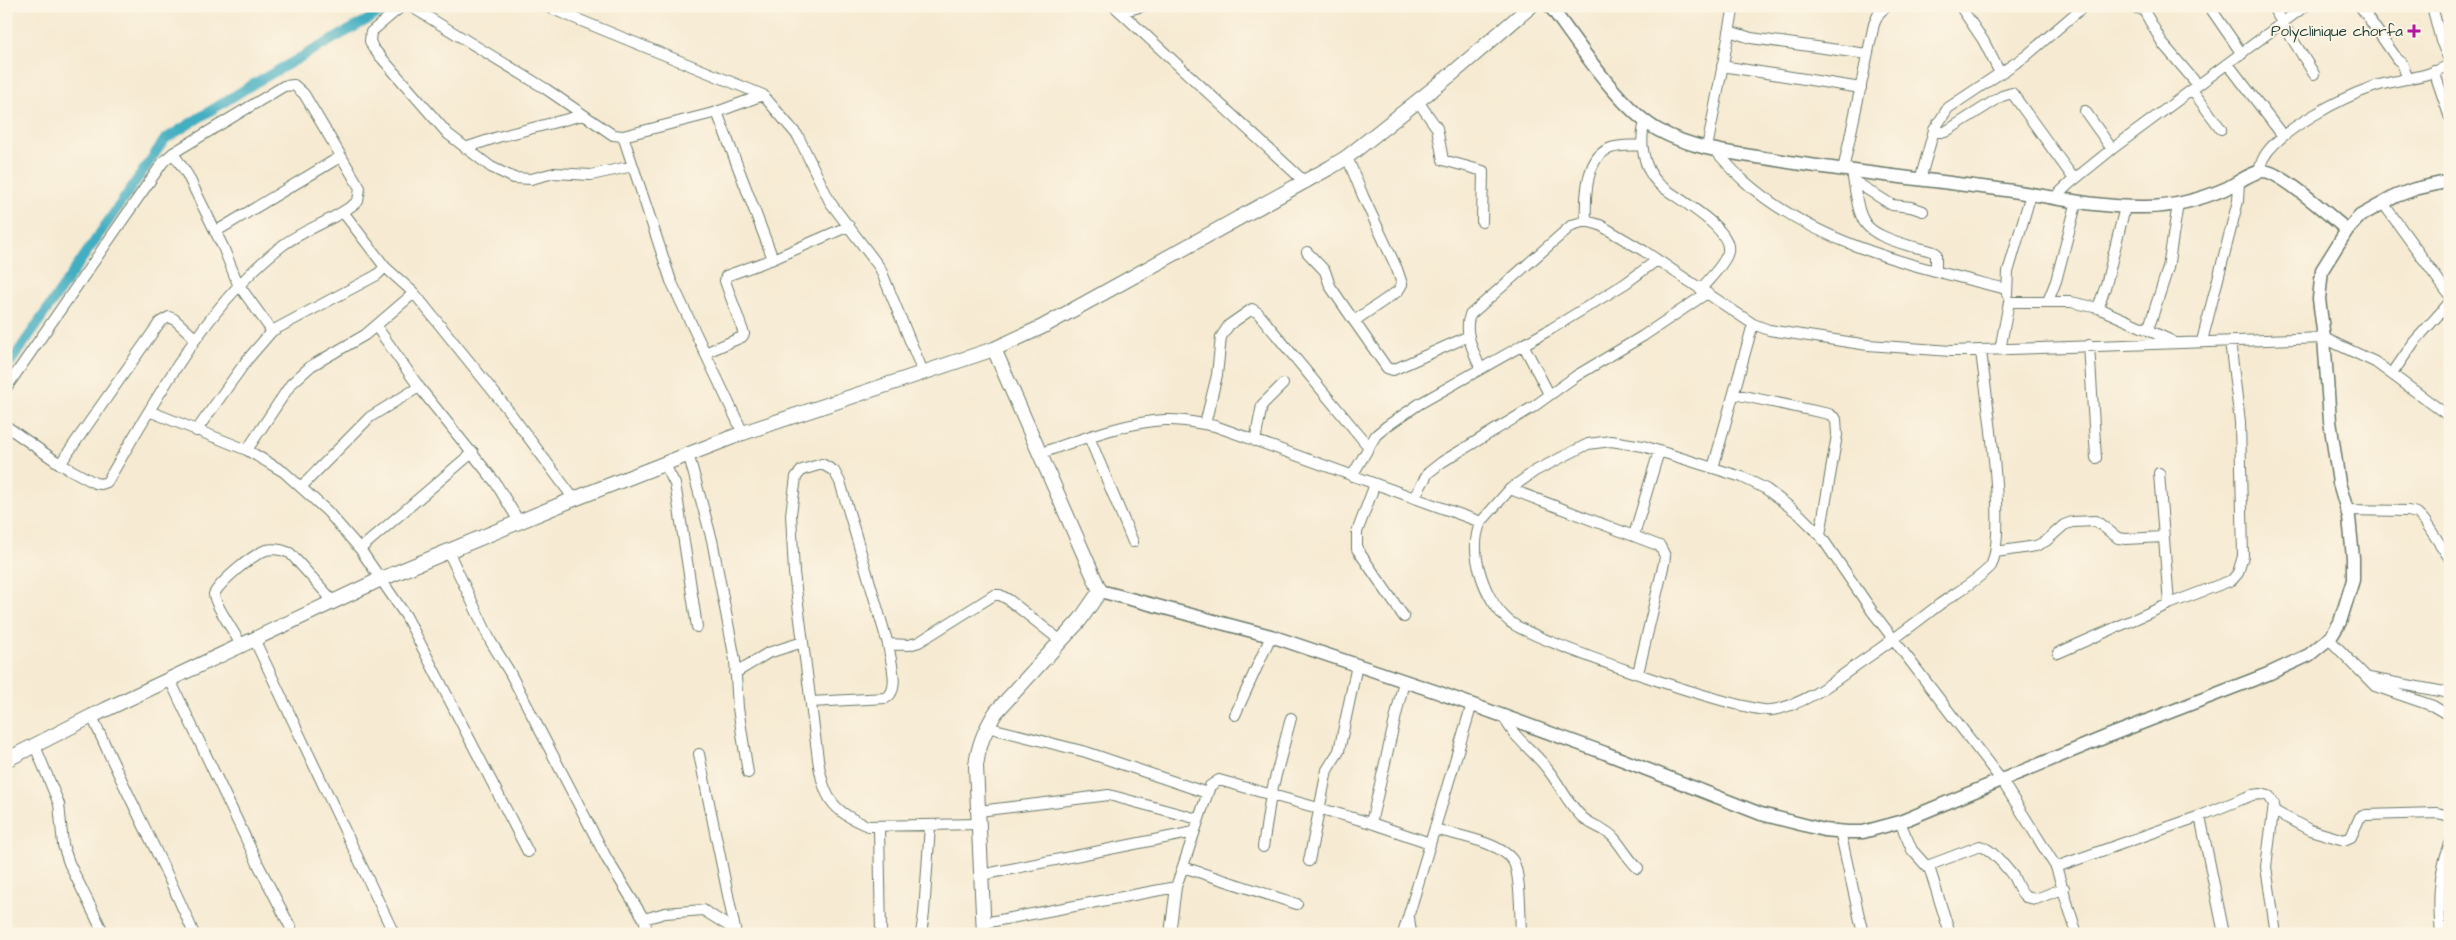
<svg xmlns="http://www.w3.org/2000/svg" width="2456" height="940" viewBox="0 0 2456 940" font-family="'Architects Daughter',sans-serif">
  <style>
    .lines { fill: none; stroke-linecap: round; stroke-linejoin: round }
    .canal { stroke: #42aec1; stroke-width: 10 }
    .minor-casing { stroke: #6a7a6b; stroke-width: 12 }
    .tertiary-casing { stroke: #6a7a6b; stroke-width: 15 }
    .secondary-casing { stroke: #6a7a6b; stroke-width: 16 }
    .minor { stroke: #fff; stroke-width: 10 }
    .tertiary { stroke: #fff; stroke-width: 12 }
    .secondary { stroke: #fff; stroke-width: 14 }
    .poi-dot { fill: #b5179e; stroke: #fcf5e5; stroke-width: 2 }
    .labels { text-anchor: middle; stroke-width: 4; stroke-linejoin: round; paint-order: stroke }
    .poi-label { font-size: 15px; fill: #1f3d34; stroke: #fcf5e5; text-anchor: end }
  </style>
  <rect width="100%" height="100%" fill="#fcf5e5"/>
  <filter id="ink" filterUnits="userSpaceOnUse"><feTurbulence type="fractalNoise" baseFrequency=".02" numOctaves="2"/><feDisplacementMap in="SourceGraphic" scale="10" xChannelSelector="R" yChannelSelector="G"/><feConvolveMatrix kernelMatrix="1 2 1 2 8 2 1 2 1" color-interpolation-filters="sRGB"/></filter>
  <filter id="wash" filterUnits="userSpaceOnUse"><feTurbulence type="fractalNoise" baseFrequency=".0096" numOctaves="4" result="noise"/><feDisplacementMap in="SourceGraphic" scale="20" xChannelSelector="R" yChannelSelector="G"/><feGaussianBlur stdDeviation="1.12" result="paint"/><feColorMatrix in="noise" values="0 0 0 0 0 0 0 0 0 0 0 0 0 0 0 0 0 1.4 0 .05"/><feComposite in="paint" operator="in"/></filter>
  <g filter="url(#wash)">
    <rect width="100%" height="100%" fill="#f6ead2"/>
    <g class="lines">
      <!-- canal -->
      <path class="canal" d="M 6,369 L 165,139 L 255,83 L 392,6"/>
    </g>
  </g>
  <g filter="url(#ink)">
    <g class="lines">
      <!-- minor casing -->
      <g class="minor-casing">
        <path id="minor" d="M 402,6 L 371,32 L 370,41 L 373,48 L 448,134 L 491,167 L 514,178 L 531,179 L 554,173 L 591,175 L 633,166
          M 410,6 L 546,89 L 613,135 L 623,136 L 717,112 L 763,95
          M 545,6 L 763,95 L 798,136 L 830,202 L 880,268 L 923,372
          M 1114,6 L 1306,183
          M 1960,6 L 1983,40 L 2000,73
          M 2124,6 L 2143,9 L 2163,44 L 2198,85
          M 2209,6 L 2242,54
          M 2272,6 L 2314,74
          M 2360,6 L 2397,59 L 2402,63 L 2408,79
          M 2432,6 L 2441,41 L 2450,62
          M 1121,12 L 1143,6
          M 1729,31 L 1751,38 L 1867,54
          M 2228,64 L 2283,136
          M 1722,66 L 1861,88
          M 2434,71 L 2450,118
          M 2192,90 L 2221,129
          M 1417,100 L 1437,128 L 1443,160 L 1483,171 L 1482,222
          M 2085,111 L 2112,149
          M 717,112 L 773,259 L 849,226
          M 1645,122 C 1639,141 1643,168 1658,183 C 1672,197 1738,229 1727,255 C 1722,267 1709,279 1701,289
          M 1934,130 L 1939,132 L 1945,132 L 2002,96 L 2012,93 L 2074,179
          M 623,136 L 671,281 L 743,433
          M 465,148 L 498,137 L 583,115
          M 1707,148 L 1734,6
          M 1715,150 C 1724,160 1733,171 1743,180 C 1815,245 1915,266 2006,289
          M 173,153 L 187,174 L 223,247 L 238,284 L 272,331
          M 1347,157 L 1363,196 L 1397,269 L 1402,284 L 1398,291 L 1354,321 L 1387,368 L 1393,370 L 1469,336
          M 1843,170 L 1874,24 L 1879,13 L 1887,6
          M 1852,172 C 1861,223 1857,230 1910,246 C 1919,248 1928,249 1936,253 L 1936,271
          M 2259,172 C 2260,167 2261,162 2264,157 C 2279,130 2343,97 2373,87 C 2398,78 2427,79 2450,64
          M 1920,180 L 1934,130 L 1948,108 L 2026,56 L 2084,6
          M 1854,181 L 1892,205 L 1911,207 L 1923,211
          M 2055,197 L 2070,183 L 2112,149 L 2305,6
          M 2383,203 L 2450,296
          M 343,212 L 385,267
          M 1586,221 C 1585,199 1585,156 1611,148 C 1620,145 1632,146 1642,145
          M 215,232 L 340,157
          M 1307,252 L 1325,271 L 1330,286 L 1354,321
          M 2007,294 L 2008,272 L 2031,194
          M 2048,301 L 2056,281 L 2077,201
          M 2098,308 L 2106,285 L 2125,207
          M 376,326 L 419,387 L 495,482 L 520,523
          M 2172,341 L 2148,330 L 2168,268 L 2178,204
          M 2202,341 L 2238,201 L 2239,182
          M 1523,344 L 1549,394
          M 2089,345 L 2096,458
          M 2000,350 L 2009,302 L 2071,302 L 2098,308 L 2148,330
          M 705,353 L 742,337 L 744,334 L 725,281 L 726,276 L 773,259
          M 1480,368 C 1474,352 1463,332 1470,315 L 1572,225 L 1586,221 L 1600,225 L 1644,251 L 1753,324 L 1769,330 L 1868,345 L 1951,351 L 2324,338 L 2375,362 L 2450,417
          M 2392,374 L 2414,342 L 2450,302
          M 6,388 L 163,162 L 173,153 L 284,86 L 294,85 L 304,94 L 360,188 L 358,201 C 336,220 306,228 283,245 C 207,303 155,401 107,482 L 101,484 L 95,483 L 60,464 L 6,426
          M 1734,394 L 1829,414 L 1836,419 L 1837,435 L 1820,535
          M 149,411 L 247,450 L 284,472 L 327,511 L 360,549 L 406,616 L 528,852
          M 1205,424 L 1217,375 L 1221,337 L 1229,325 L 1252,309 L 1258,313 L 1368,446
          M 196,431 L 247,360 L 272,331 L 377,275 L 385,267 L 414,293 L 505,406 L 574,499
          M 1089,437 L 1133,542
          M 1255,441 L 1262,405 L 1283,384
          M 247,450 L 291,384 L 311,366 L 365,335 L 414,293
          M 688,453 L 712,540 L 735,660 L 738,708 L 748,773
          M 1038,454 C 1076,441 1125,422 1165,420 C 1182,419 1198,423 1215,426 L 1481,522 C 1467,551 1485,601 1509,621 C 1530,640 1745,714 1772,710 C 1804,705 1832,683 1858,664 C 1886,645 1913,625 1940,604 C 1957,592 1977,581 1991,566 C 2008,530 1986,396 1981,351
          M 664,463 L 675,484 L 678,502 L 697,627
          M 60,464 L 160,322 L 169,317 L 174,319 L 196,339
          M 1713,468 L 1753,324
          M 2159,473 L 2169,604
          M 1352,476 L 1376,435 L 1387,426 L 1419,404 L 1551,329 L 1626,283 L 1657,260
          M 1375,484 L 1357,532 L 1357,549 L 1404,617
          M 302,486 L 370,417 L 419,387
          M 1510,489 L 1660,546 L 1665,556 L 1664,563 L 1638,673
          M 1414,498 L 1428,473 L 1442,462 L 1533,407 L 1576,376 L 1643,336 L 1707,293
          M 2345,510 L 2408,511 L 2417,513 L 2424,520 L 2450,559
          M 1481,522 L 1510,489 L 1535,471 L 1588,444 L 1611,441 L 1643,446 L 1681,458 L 1742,477 L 1766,489 L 1799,514 L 1820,535 L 1872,611 L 2002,781 L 2056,867 L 2077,934
          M 1634,535 L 1659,451
          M 360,549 L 473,452
          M 1996,552 L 2036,546 L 2046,541 L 2064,525 L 2072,522 L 2096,521 L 2118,538 L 2126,539 L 2163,537
          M 449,553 L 491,642 L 509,671 L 607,859 L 644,919 L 648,934
          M 2329,639 L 2375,686 L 2433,706 L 2450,716
          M 255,641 L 394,934
          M 242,647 C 236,634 214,604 214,594 C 221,581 252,555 266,550 C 274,548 283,550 290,553 L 334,602
          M 2058,653 L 2169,604 L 2232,580 L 2238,573 L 2243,556 L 2240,422 L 2230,341
          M 735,673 L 768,653 L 803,642
          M 2369,678 L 2450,693
          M 170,680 L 259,866 L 294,934
          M 811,702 L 886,698 C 901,690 890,659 888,644
          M 1235,715 L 1271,636
          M 92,716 C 124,790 163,860 194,934
          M 1504,716 C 1512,738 1535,751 1548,770 C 1560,785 1568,804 1582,817 C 1591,826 1606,828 1614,838 C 1623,848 1628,859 1638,868
          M 987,727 L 1086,752 L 1207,793
          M 35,746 L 59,804 L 63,845 L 69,863 L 104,934
          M 699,754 L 736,934
          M 979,811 L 1109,795 L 1198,819
          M 2274,811 L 2310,830 L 2344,840 L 2351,837 L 2360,817 L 2366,815 L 2437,813 L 2450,816
          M 2200,816 L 2224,934
          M 1900,822 L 1912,850 L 1930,870 L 1950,934
          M 1371,823 L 1404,681
          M 980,824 L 868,826 C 832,812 823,796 818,759 L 794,573 L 791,514 L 796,477 L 802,470 L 822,464 L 834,471 L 840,482 L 888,644 L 909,645 L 919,642 L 994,595 L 1000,595 L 1009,600 L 1061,641
          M 879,828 L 881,934
          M 1435,829 C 1455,835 1501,842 1513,861 C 1521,874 1520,917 1521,934
          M 1840,831 L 1863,934
          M 1263,847 L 1271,794 L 1291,718
          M 1309,861 L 1327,770 L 1339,751 L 1357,665
          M 1927,866 L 1980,846 C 1992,849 2005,866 2013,876 C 2017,883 2019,892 2026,897 L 2036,899 L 2064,888
          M 1183,867 L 1297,904
          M 2056,867 L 2200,816 L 2252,795 L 2261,794 L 2269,796 L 2274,804 L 2266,867 L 2276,934
          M 981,875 L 1194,832
          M 1409,917 L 1411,934
          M 644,919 L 665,913 L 703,910 L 735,930
          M 984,923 L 1176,887
          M 921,934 L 924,913 L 930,826
          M 1170,934 L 1176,887 L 1210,786 L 1219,780 L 1371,823 L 1430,843
          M 1403,934 L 1472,704
          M 2441,934 C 2438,902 2438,874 2450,844"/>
      </g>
      <!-- tertiary casing -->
      <g class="tertiary-casing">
        <path id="tertiary" d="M 1550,6 C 1578,43 1619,108 1658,130 C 1696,151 1741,154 1783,161 C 1852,172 1921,179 1990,188 C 2042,194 2093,208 2145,207 C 2173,207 2202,199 2227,188 C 2238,183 2251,172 2263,171 C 2281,171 2332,218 2347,230
          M 1100,591 L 1271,636 L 1437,692 L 1605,753 L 1761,814 L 1824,830 L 1848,832 L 1863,832 L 1900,822 L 2108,736 L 2268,674 L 2309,655 L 2331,637 L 2340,622 L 2353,580 L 2353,558 L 2349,517 L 2339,483 L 2330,421 L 2324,338 L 2319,299 L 2322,270 L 2347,230 L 2360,216 L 2396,196 L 2415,189 L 2450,181"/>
      </g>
      <!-- secondary casing -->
      <g class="secondary-casing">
        <path id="secondary" d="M 6,760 L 92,716 L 379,580 L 574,499 L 743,433 L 994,349 L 1042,327 L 1331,167 L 1347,157 L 1453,73 L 1531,6
          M 984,934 L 976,766 C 978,745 985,729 996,712 L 1080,620 L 1100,591 L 994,349"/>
      </g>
      <!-- minor -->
      <use href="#minor" class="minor"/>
      <!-- tertiary -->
      <use href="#tertiary" class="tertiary"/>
      <!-- secondary -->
      <use href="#secondary" class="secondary"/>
    </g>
  </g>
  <!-- markers -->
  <path class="poi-dot" d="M2411.5 23.5h5v5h5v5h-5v5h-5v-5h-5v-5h5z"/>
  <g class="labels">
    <!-- poi labels -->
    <g class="poi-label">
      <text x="2403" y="36">Polyclinique chorfa</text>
    </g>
  </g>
  <!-- margin -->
  <rect width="2456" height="940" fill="none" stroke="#fcf5e5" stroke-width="25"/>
</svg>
